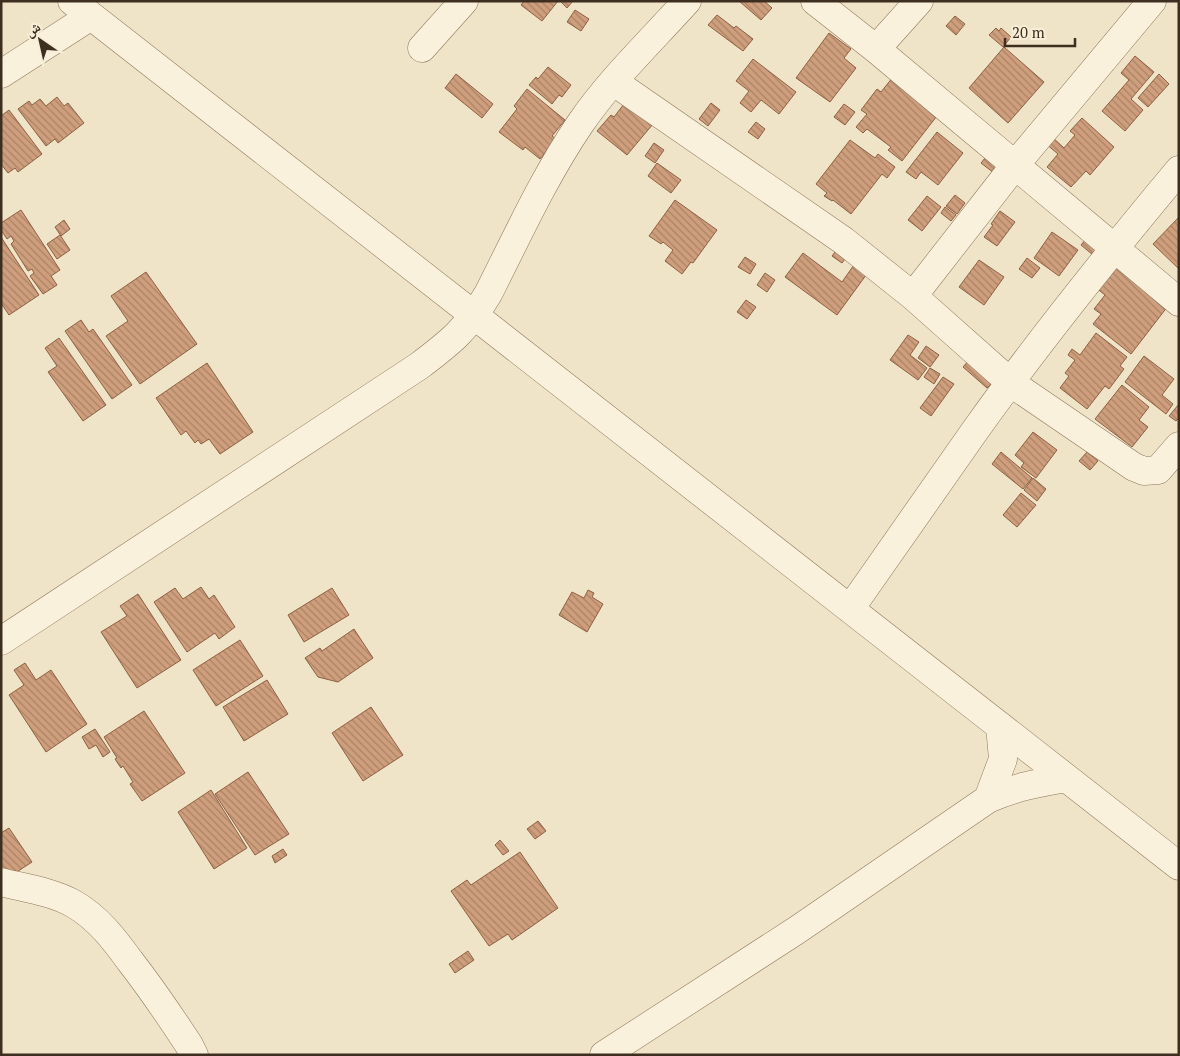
<svg xmlns="http://www.w3.org/2000/svg" width="1180" height="1056" viewBox="0 0 1180 1056" font-family="'PT Serif','Noto Naskh Arabic',serif">
  <style>
    .building { fill: url(#building-back-hatch); stroke: #8d5f41 }
    .lines { fill: none; stroke-linecap: round; stroke-linejoin: round }
    .minor-casing { stroke: #8d765c; stroke-width: 29 }
    .minor { stroke: #faf1dc; stroke-width: 28 }
  </style>
  <defs>
    <pattern id="building-back-hatch" width="6" height="6" patternUnits="userSpaceOnUse" patternTransform="scale(1.25)"><rect width="6" height="6" fill="#cf9f7d"/><path d="M-1 5l2 2M0 0l6 6M5-1l2 2" fill="none" stroke="#a98266"/></pattern>
  </defs>
  <rect width="100%" height="100%" fill="#f0e4c8"/>
  <!-- building -->
  <path class="building" d="M 524,1 L 558,1 L 542,21 L 521,5 Z
    M 560,1 L 573,1 L 567,8 Z
    M 739,1 L 764,1 L 772,8 L 761,20 Z
    M 575,10 L 589,19 L 581,31 L 567,22 Z
    M 717,15 L 734,28 L 736,26 L 753,39 L 743,51 L 708,25 Z
    M 955,16 L 965,24 L 956,35 L 946,26 Z
    M 996,28 L 999,31 L 1001,28 L 1011,37 L 1003,47 L 989,35 Z
    M 829,33 L 851,49 L 844,58 L 856,68 L 830,102 L 796,78 Z
    M 1004,47 L 1044,82 L 1008,123 L 969,88 Z
    M 1135,56 L 1154,72 L 1131,99 L 1143,110 L 1125,131 L 1102,111 L 1129,80 L 1121,73 Z
    M 753,59 L 796,92 L 779,114 L 761,100 L 751,112 L 740,103 L 749,91 L 736,81 Z
    M 548,67 L 571,85 L 562,97 L 559,95 L 552,104 L 529,85 L 536,77 L 538,79 Z
    M 456,74 L 493,104 L 482,118 L 445,88 Z
    M 1159,74 L 1169,84 L 1148,107 L 1138,98 Z
    M 893,77 L 940,112 L 902,161 L 888,150 L 891,147 L 867,129 L 863,133 L 856,127 L 867,114 L 861,110 L 877,89 L 881,92 Z
    M 527,89 L 565,120 L 552,136 L 556,139 L 540,159 L 525,147 L 523,150 L 499,132 L 517,109 L 514,106 Z
    M 57,97 L 64,106 L 68,103 L 84,123 L 58,143 L 55,139 L 46,146 L 18,109 L 29,101 L 32,105 L 40,99 L 46,106 Z
    M 711,103 L 720,110 L 708,126 L 699,119 Z
    M 624,104 L 653,124 L 627,155 L 597,131 L 611,115 L 614,117 Z
    M 844,104 L 855,112 L 845,125 L 834,117 Z
    M 9,110 L 42,154 L 18,172 L 15,168 L 8,173 L 1,164 L 1,116 Z
    M 1082,118 L 1114,147 L 1090,175 L 1086,171 L 1071,187 L 1047,167 L 1058,154 L 1045,143 L 1051,136 L 1064,148 L 1075,135 L 1070,131 Z
    M 756,122 L 765,129 L 758,139 L 748,132 Z
    M 937,132 L 963,153 L 938,185 L 921,172 L 916,179 L 906,172 Z
    M 850,140 L 875,158 L 878,154 L 895,167 L 887,178 L 882,174 L 851,214 L 833,200 L 832,201 L 824,196 L 827,193 L 816,184 Z
    M 654,143 L 664,150 L 655,163 L 645,156 Z
    M 990,152 L 1003,161 L 994,173 L 981,163 Z
    M 657,163 L 681,180 L 671,193 L 648,176 Z
    M 955,195 L 965,203 L 957,214 L 946,206 Z
    M 927,196 L 941,207 L 922,231 L 908,220 Z
    M 675,200 L 717,230 L 693,263 L 691,262 L 682,274 L 665,261 L 673,250 L 663,242 L 661,244 L 649,236 Z
    M 945,207 L 956,215 L 951,221 L 941,213 Z
    M 21,210 L 60,270 L 51,276 L 57,285 L 43,294 L 30,276 L 34,273 L 32,269 L 28,271 L 11,244 L 14,241 L 11,236 L 7,239 L 1,230 L 1,223 Z
    M 1000,211 L 1015,222 L 997,246 L 984,237 L 993,225 L 991,224 Z
    M 1179,217 L 1179,269 L 1153,244 Z
    M 64,220 L 70,229 L 61,236 L 55,227 Z
    M 1052,232 L 1078,250 L 1059,276 L 1034,258 Z
    M 1091,233 L 1103,243 L 1093,255 L 1081,245 Z
    M 60,235 L 70,250 L 57,259 L 47,244 Z
    M 1,237 L 39,295 L 9,315 L 1,303 Z
    M 838,248 L 848,255 L 842,263 L 832,256 Z
    M 803,253 L 842,282 L 856,262 L 869,271 L 837,315 L 785,277 Z
    M 745,257 L 756,264 L 750,274 L 738,267 Z
    M 1027,258 L 1040,268 L 1032,278 L 1019,269 Z
    M 979,260 L 1004,277 L 984,305 L 959,287 Z
    M 1113,264 L 1168,306 L 1131,354 L 1093,324 L 1101,314 L 1094,309 L 1105,295 L 1095,287 Z
    M 146,272 L 197,344 L 140,384 L 106,336 L 128,321 L 111,296 Z
    M 765,273 L 775,280 L 767,292 L 757,285 Z
    M 746,300 L 756,307 L 747,319 L 737,312 Z
    M 81,320 L 89,332 L 93,329 L 132,385 L 112,399 L 65,331 Z
    M 1096,333 L 1127,357 L 1120,366 L 1124,369 L 1109,389 L 1105,386 L 1087,409 L 1060,388 L 1069,376 L 1065,373 L 1075,360 L 1068,355 L 1072,349 L 1080,355 Z
    M 908,335 L 919,342 L 910,355 L 927,368 L 918,380 L 890,360 Z
    M 59,338 L 106,405 L 83,421 L 48,372 L 57,366 L 45,348 Z
    M 926,346 L 939,355 L 930,367 L 918,358 Z
    M 1144,356 L 1174,379 L 1162,395 L 1173,404 L 1166,414 L 1125,382 Z
    M 971,358 L 995,380 L 987,388 L 963,367 Z
    M 207,363 L 253,432 L 220,454 L 209,439 L 201,444 L 198,440 L 195,443 L 186,431 L 181,435 L 156,398 Z
    M 930,368 L 940,374 L 934,384 L 924,377 Z
    M 943,377 L 954,384 L 931,416 L 920,408 Z
    M 1122,385 L 1149,407 L 1139,420 L 1148,427 L 1132,447 L 1095,419 Z
    M 1179,404 L 1179,418 L 1176,421 L 1169,416 Z
    M 1033,432 L 1057,450 L 1036,478 L 1021,467 L 1024,463 L 1015,455 Z
    M 1001,452 L 1032,478 L 1023,489 L 992,464 Z
    M 1087,452 L 1098,461 L 1090,470 L 1079,461 Z
    M 1033,478 L 1046,489 L 1037,501 L 1024,490 Z
    M 1021,493 L 1036,505 L 1017,527 L 1003,515 Z
    M 201,587 L 209,599 L 214,595 L 235,627 L 219,639 L 215,633 L 187,652 L 154,602 L 175,588 L 183,599 Z
    M 332,588 L 349,615 L 304,642 L 288,615 Z
    M 588,590 L 594,593 L 592,597 L 603,604 L 587,632 L 559,615 L 572,592 L 584,598 Z
    M 138,594 L 181,660 L 137,688 L 101,632 L 127,616 L 120,606 Z
    M 354,629 L 373,658 L 338,682 L 318,677 L 305,658 L 320,648 L 322,651 Z
    M 240,640 L 263,676 L 216,706 L 193,670 Z
    M 25,663 L 36,680 L 51,670 L 87,724 L 46,752 L 9,695 L 24,685 L 14,670 Z
    M 267,680 L 288,714 L 244,741 L 223,707 Z
    M 371,707 L 403,755 L 363,781 L 332,733 Z
    M 144,711 L 185,773 L 142,801 L 130,784 L 133,782 L 123,766 L 121,768 L 115,759 L 117,758 L 104,737 Z
    M 95,729 L 110,752 L 103,757 L 96,745 L 89,749 L 82,737 Z
    M 248,772 L 289,834 L 255,855 L 215,794 Z
    M 211,790 L 247,848 L 214,869 L 178,812 Z
    M 538,821 L 546,831 L 535,839 L 527,829 Z
    M 9,828 L 32,862 L 9,877 L 1,871 L 1,833 Z
    M 500,840 L 509,851 L 503,855 L 495,845 Z
    M 283,849 L 287,855 L 275,863 L 272,856 Z
    M 520,852 L 558,908 L 512,940 L 508,934 L 489,946 L 451,891 L 467,880 L 471,885 Z
    M 468,951 L 474,960 L 455,973 L 449,964 Z"/>
  <g class="lines">
    <!-- minor casing -->
    <g class="minor-casing">
      <path id="minor" d="M 72,1 L 1179,866
        M 815,1 L 876,49 L 1179,302
        M 422,48 L 464,1
        M 876,49 L 919,1
        M 1,74 L 91,16
        M 614,82 L 844,241 L 913,296 L 1011,383 L 1134,467 L 1144,471 L 1158,470 L 1179,446
        M 913,296 L 1015,165 L 1152,1
        M 850,609 C 891,550 932,491 974,432 C 1038,342 1108,255 1179,170
        M 1,641 L 419,366 C 451,342 467,329 488,294 C 517,237 544,177 580,124 C 610,80 651,41 687,1
        M 988,799 L 1003,759 L 1000,726
        M 1,882 C 25,888 53,892 74,904 C 98,918 114,939 130,961 C 151,988 170,1016 189,1045 L 194,1055
        M 604,1055 L 797,930 L 988,799 C 1015,787 1038,783 1066,778"/>
    </g>
    <!-- minor -->
    <use href="#minor" class="minor"/>
  </g>
  <!-- border -->
  <rect width="1180" height="1056" fill="none" stroke="#3d2e20" stroke-width="5"/>
  <!-- north arrow -->
  <g transform="translate(40 40) rotate(326)" stroke="#f7eed8" stroke-width="4" paint-order="stroke">
  <path d="M0-4L9 19L0 12L-9 19Z" fill="#3d2e20"/>
  <text y="-8" font-size="14" font-weight="bold" text-anchor="middle" fill="#3d2e20">ش</text>
  </g>
  <!-- scale -->
  <path d="M1005 38v8h70v-8" fill="none" stroke="#3d2e20" stroke-width="2.5"/>
  <text x="1012" y="38" font-size="15" fill="#3d2e20" stroke="#f7eed8" stroke-width="4" paint-order="stroke">20 m</text>
</svg>
